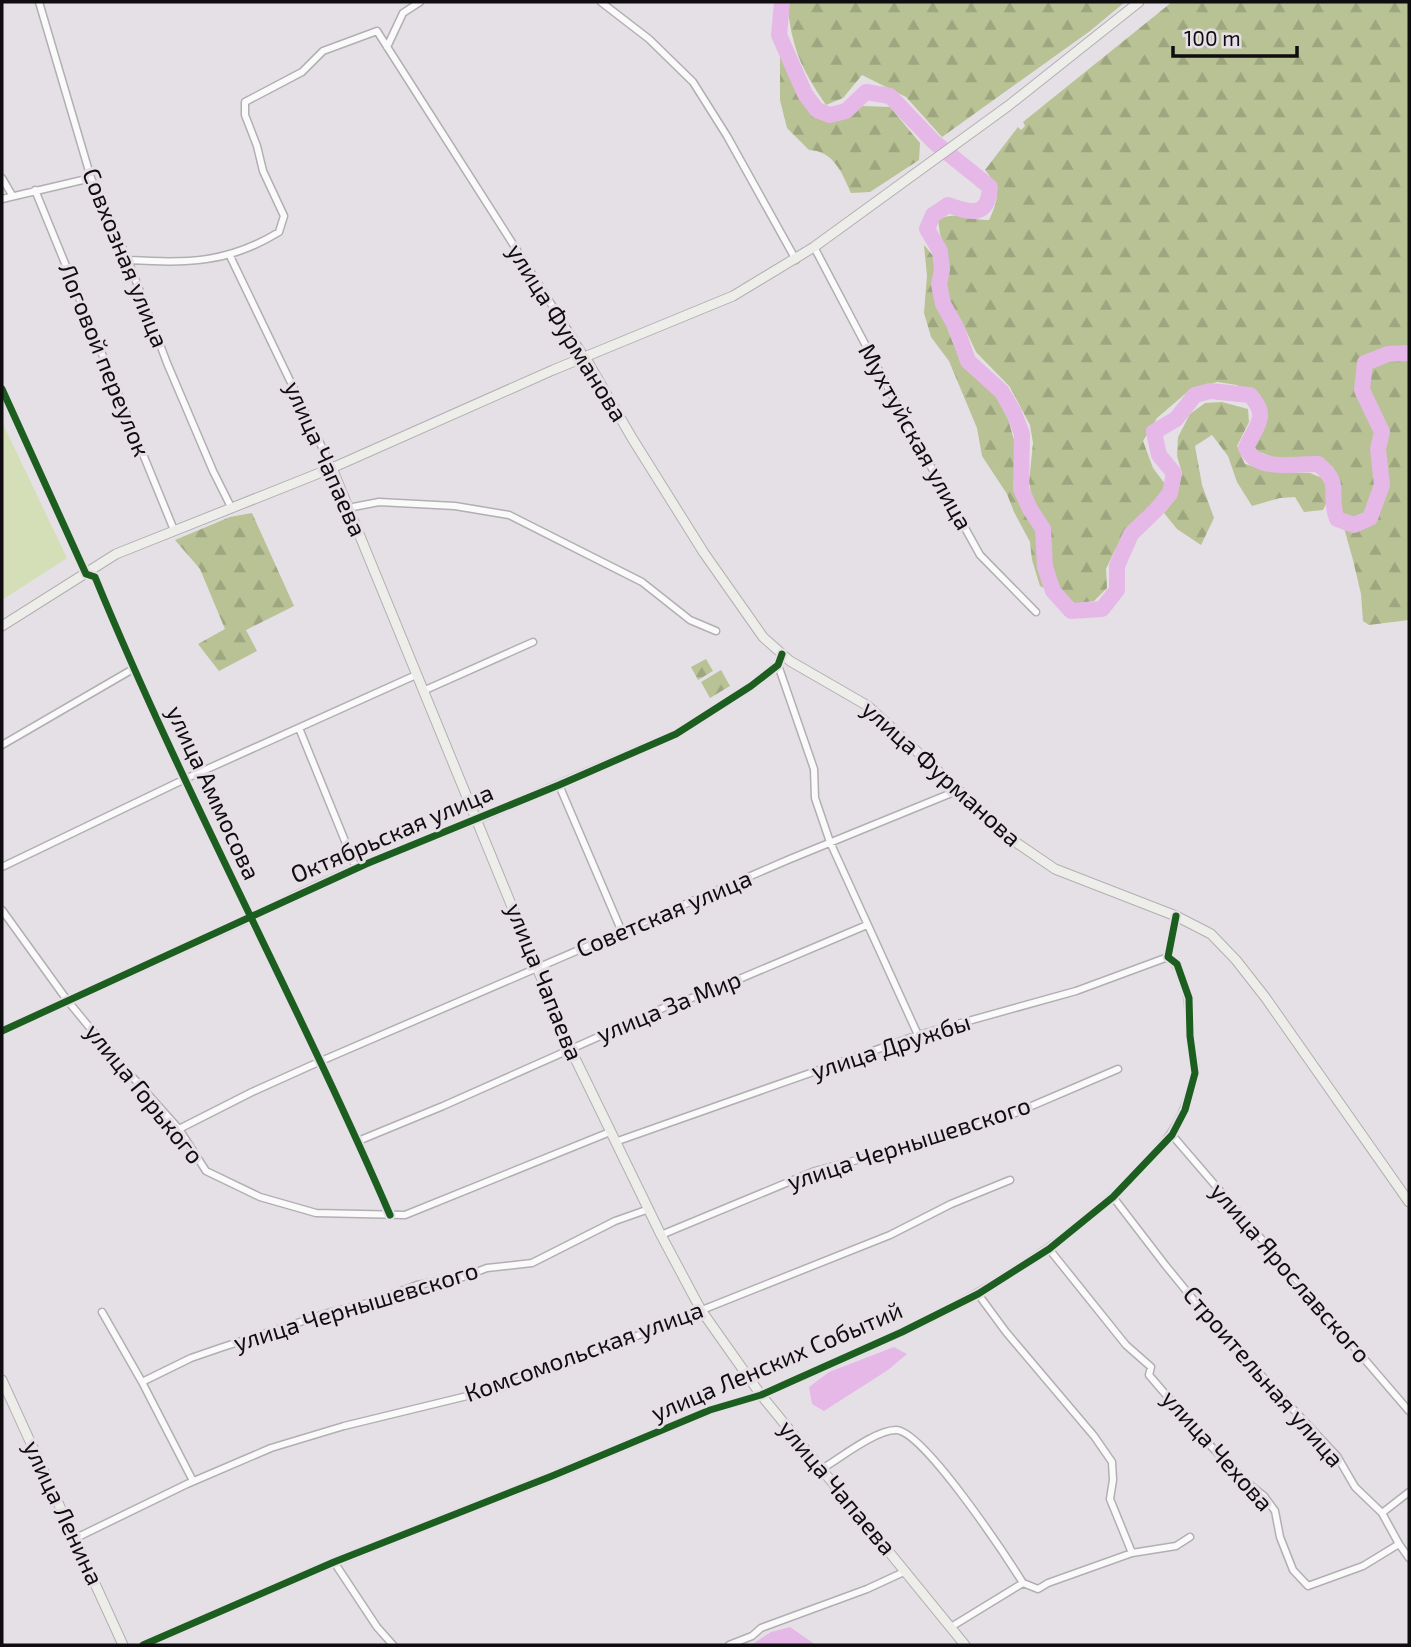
<svg xmlns="http://www.w3.org/2000/svg" width="1411" height="1647" viewBox="0 0 1411 1647" font-family="'Exo 2',sans-serif">
  <style>
    .forest { fill: url(#forest-firs) }
    .pitch { fill: #d4deb7 }
    .water { fill: #e6b8e8 }
    .lines { fill: none; stroke-linecap: round; stroke-linejoin: round }
    .river { stroke: #e6b8e8; stroke-width: 16 }
    .minor-casing { stroke: #b2afb2; stroke-width: 9 }
    .tertiary-casing { stroke: #b2afb2; stroke-width: 10 }
    .secondary-casing { stroke: #b2afb2; stroke-width: 11 }
    .minor { stroke: #fbfafb; stroke-width: 6 }
    .tertiary { stroke: #fbfafb; stroke-width: 8 }
    .secondary { stroke: #edede9; stroke-width: 9 }
    .cycleway-casing { stroke: #e6dfe6; stroke-width: 11 }
    .cycleway { stroke: #1b5e20; stroke-width: 7 }
    .labels { text-anchor: middle; stroke-width: 6; stroke-linejoin: round; paint-order: stroke }
    .street-label { font-size: 24px; fill: #0f0d0f; stroke: #e6dfe6 }
  </style>
  <defs>
    <pattern id="forest-firs" width="22" height="20" patternUnits="userSpaceOnUse" patternTransform="scale(1.75)"><rect width="22" height="20" fill="#b8c295"/><path d="M5 1l3.5 6h-7zM16 11l3.5 6h-7z" fill="#9da67f"/></pattern>
  </defs>
  <rect width="100%" height="100%" fill="#e5e0e5"/>
  <!-- forest -->
  <path class="forest" d="M 787,2 L 1125,2 L 1090,31 L 942,137 L 906,97 L 862,75 L 843,98 L 826,105 C 800,67 792,48 787,2 Z
    M 1172,2 L 1409,2 L 1409,620 L 1369,625 L 1363,621 L 1361,594 L 1353,560 L 1337,503 L 1340,482 L 1333,467 L 1319,458 L 1282,460 L 1251,449 L 1264,421 L 1264,405 L 1257,396 L 1237,385 L 1217,382 L 1192,388 L 1157,418 L 1143,441 L 1153,468 L 1165,484 L 1162,496 L 1132,523 L 1115,550 L 1106,569 L 1107,588 L 1094,601 L 1073,604 L 1057,588 L 1047,542 L 1047,532 L 1044,520 L 1033,503 L 1029,482 L 1033,443 L 1030,425 L 1010,387 L 976,352 L 961,320 L 946,296 L 947,254 L 940,234 L 938,220 C 954,210 971,221 989,220 C 999,199 1001,189 985,170 L 1018,127 L 1021,130 L 1025,126 L 1023,122 Z
    M 780,56 L 799,94 L 828,121 L 863,106 L 890,107 L 920,143 L 919,160 L 870,192 L 851,193 C 842,173 834,151 809,150 L 787,128 L 780,100 Z
    M 924,245 L 936,259 L 935,282 L 937,300 L 953,343 L 965,367 L 994,393 L 1008,419 L 1016,447 L 1015,483 L 1037,532 L 1048,590 L 1040,586 L 1032,560 L 1030,542 L 1014,512 L 1007,494 L 982,456 L 977,428 L 949,361 L 931,337 L 924,313 L 927,276 Z
    M 1222,402 L 1248,409 L 1249,422 L 1237,446 L 1245,464 L 1278,472 L 1310,473 L 1327,480 L 1326,504 L 1323,510 L 1304,512 L 1295,497 L 1280,498 L 1252,506 L 1237,482 L 1228,456 L 1212,435 L 1195,446 L 1202,485 L 1214,518 L 1201,545 L 1177,529 L 1164,513 L 1177,497 L 1182,473 L 1177,456 L 1178,437 L 1190,414 L 1205,403 Z
    M 252,513 L 294,606 L 246,630 L 257,651 L 219,671 L 198,644 L 225,629 L 200,569 L 175,540 L 230,517 Z
    M 706,659 L 713,671 L 698,680 L 691,667 Z
    M 721,670 L 730,686 L 710,698 L 701,682 Z"/>
  <!-- pitch -->
  <path class="pitch" d="M 2,422 L 67,558 L 2,600 Z"/>
  <!-- water -->
  <path class="water" d="M 894,1347 L 907,1354 L 888,1370 L 824,1411 L 812,1404 L 809,1387 L 829,1372 Z
    M 790,1627 L 816,1645 L 751,1645 L 771,1632 Z"/>
  <g class="lines">
    <!-- river -->
    <path class="river" d="M 782,2 L 779,35 L 805,94 L 817,110 L 830,115 L 846,111 L 866,92 L 890,96 L 934,142 L 990,187 C 988,218 971,213 948,205 L 933,215 L 927,229 L 940,251 L 942,270 L 939,284 L 943,304 L 956,327 L 968,361 L 1002,392 L 1014,413 L 1022,434 L 1021,489 L 1030,509 L 1043,529 L 1045,567 L 1053,591 L 1071,611 L 1102,609 L 1117,590 L 1117,566 L 1131,534 L 1156,510 L 1170,493 L 1174,473 L 1159,455 L 1154,432 L 1176,419 L 1195,395 L 1210,391 L 1250,395 C 1270,417 1256,425 1246,448 C 1258,473 1296,463 1318,464 C 1344,485 1327,493 1337,519 L 1354,525 L 1370,518 L 1382,485 L 1378,449 L 1382,432 L 1362,390 L 1365,363 L 1388,354 L 1409,353"/>
    <!-- minor casing -->
    <g class="minor-casing">
      <path id="minor" d="M 39,2 L 91,178 L 128,260 L 167,363 L 213,471 L 231,507
        M 601,2 L 649,39 L 693,82 L 727,136 L 796,260
        M 387,47 L 403,13 L 420,2
        M 2,178 L 12,195
        M 35,190 L 174,530
        M 2,199 L 91,178
        M 814,247 L 904,418 L 980,555 L 1036,612
        M 230,256 L 332,468
        M 128,260 C 187,263 227,264 279,232 L 284,216 L 263,171 L 257,146 L 245,115 L 245,102 L 302,72 L 323,51 L 377,31 L 585,357
        M 2,389 L 86,574 L 95,577 C 184,794 297,1000 390,1215
        M 348,508 L 379,502 L 455,506 L 509,515 L 642,582 L 690,620 L 716,631
        M 778,665 L 814,769 L 815,798 L 830,842 L 918,1035
        M 423,691 L 533,642
        M 299,728 L 356,868
        M 2,745 L 133,669
        M 559,785 L 622,932
        M 2,867 L 185,779 L 416,675
        M 2,910 L 67,1000 L 104,1045 L 179,1129 L 206,1171 L 260,1197 L 316,1213 L 405,1215 L 610,1132
        M 2,1031 L 251,918 C 323,878 401,850 478,819
        M 179,1129 L 252,1092 L 321,1061 L 790,859 L 959,790
        M 1172,1135 L 1409,1411
        M 358,1141 L 443,1106 L 670,1005 L 704,994 L 867,925
        M 615,1142 L 918,1035 L 1076,991 L 1168,957
        M 1113,1197 L 1166,1266 L 1215,1326 L 1337,1456 L 1355,1487 L 1382,1513 L 1399,1544 L 1409,1558
        M 661,1235 L 815,1171 L 907,1147 L 1006,1117 L 1118,1069
        M 1049,1249 L 1126,1345 L 1151,1367 L 1149,1375 L 1203,1438 L 1244,1480 L 1264,1496 L 1275,1511 L 1280,1537 L 1293,1570 L 1308,1586 L 1363,1566 L 1399,1544
        M 978,1294 L 1006,1332 L 1094,1436 L 1112,1462 L 1113,1480 L 1110,1499 L 1132,1553
        M 102,1312 L 142,1382 L 193,1481
        M 142,1382 L 191,1358 L 223,1347 L 331,1312 L 372,1302 L 417,1285 L 463,1277 L 487,1268 L 532,1263 L 615,1221 L 649,1209
        M 761,1395 C 897,1336 1037,1278 1141,1168 C 1164,1143 1180,1127 1189,1093 C 1191,1087 1195,1079 1195,1073 C 1196,1061 1191,1048 1190,1036 C 1188,1009 1191,976 1168,957 L 1176,916
        M 820,1470 C 839,1459 875,1430 896,1430 C 923,1430 1006,1556 1023,1583
        M 1382,1513 L 1409,1492
        M 76,1538 L 187,1484 L 271,1448 L 344,1426 L 500,1388 L 584,1357 L 890,1235 L 951,1204 L 1010,1180
        M 334,1562 L 377,1627 L 393,1645
        M 951,1627 L 1023,1583 L 1038,1589 L 1048,1583 L 1132,1553 L 1176,1546 L 1190,1537
        M 729,1645 L 752,1636 L 761,1628 L 867,1589 L 906,1571"/>
    </g>
    <!-- tertiary casing -->
    <g class="tertiary-casing">
      <path id="tertiary" d="M 478,819 L 676,734 L 751,686 L 778,665 L 782,654
        M 143,1645 L 334,1562 L 552,1476 L 710,1410 L 761,1395"/>
    </g>
    <!-- secondary casing -->
    <g class="secondary-casing">
      <path id="secondary" d="M 585,357 L 632,438 L 704,553 L 763,637 L 790,661 L 868,706 L 1011,839 L 1055,869 L 1176,916 L 1211,934 L 1236,960 L 1265,997 L 1409,1202
        M 332,468 L 570,1048 L 661,1235 L 701,1310 L 761,1395 L 965,1645
        M 2,626 L 116,554 L 332,468 L 553,370 L 733,296 L 814,247 L 1008,106 L 1139,2
        M 2,1380 L 123,1645"/>
    </g>
    <!-- minor -->
    <use href="#minor" class="minor"/>
    <!-- tertiary -->
    <use href="#tertiary" class="tertiary"/>
    <!-- secondary -->
    <use href="#secondary" class="secondary"/>
    <!-- cycleway casing -->
    <g class="cycleway-casing">
      <path id="cycleway" d="M 2,389 L 86,574 L 95,577 C 184,794 297,1000 390,1215
        M 2,1031 L 366,864 L 559,785 L 676,734 L 751,686 L 778,665 L 782,654
        M 143,1645 L 334,1562 L 552,1476 L 710,1410 L 761,1395 L 790,1382 L 902,1332 L 978,1294 L 1049,1249 L 1113,1197 L 1172,1135 L 1185,1110 L 1195,1073 L 1190,1036 L 1189,998 L 1177,964 L 1168,957 L 1176,916"/>
    </g>
    <!-- cycleway -->
    <use href="#cycleway" class="cycleway"/>
  </g>
  <g class="labels">
    <!-- street labels -->
    <g class="street-label">
      <text transform="translate(125 258) rotate(68)" y="8">Совхозная улица</text>
      <text transform="translate(567 333) rotate(58)" y="8">улица Фурманова</text>
      <text transform="translate(104 360) rotate(68)" y="8">Логовой переулок</text>
      <text transform="translate(915 437) rotate(61)" y="8">Мухтуйская улица</text>
      <text transform="translate(325 459) rotate(66)" y="8">улица Чапаева</text>
      <text transform="translate(941 774) rotate(42)" y="8">улица Фурманова</text>
      <text transform="translate(213 793) rotate(65)" y="8">улица Аммосова</text>
      <text transform="translate(392 834) rotate(-23)" y="8">Октябрьская улица</text>
      <text transform="translate(664 914) rotate(-23)" y="8">Советская улица</text>
      <text transform="translate(544 982) rotate(68)" y="8">улица Чапаева</text>
      <text transform="translate(669 1007) rotate(-22)" y="8">улица За Мир</text>
      <text transform="translate(891 1047) rotate(-18)" y="8">улица Дружбы</text>
      <text transform="translate(144 1094) rotate(51)" y="8">улица Горького</text>
      <text transform="translate(909 1144) rotate(-18)" y="8">улица Чернышевского</text>
      <text transform="translate(1290 1273) rotate(49)" y="8">улица Ярославского</text>
      <text transform="translate(356 1307) rotate(-17)" y="8">улица Чернышевского</text>
      <text transform="translate(584 1352) rotate(-20)" y="8">Комсомольская улица</text>
      <text transform="translate(777 1362) rotate(-23)" y="8">улица Ленских Событий</text>
      <text transform="translate(1263 1377) rotate(49)" y="8">Строительная улица</text>
      <text transform="translate(1217 1451) rotate(48)" y="8">улица Чехова</text>
      <text transform="translate(837 1488) rotate(50)" y="8">улица Чапаева</text>
      <text transform="translate(63 1513) rotate(65)" y="8">улица Ленина</text>
    </g>
  </g>
  <!-- border -->
  <rect width="1411" height="1647" fill="none" stroke="#0f0d0f" stroke-width="7"/>
  <!-- scale -->
  <path d="M1173 46v10h124v-10" fill="none" stroke="#0f0d0f" stroke-width="3.5"/>
  <text x="1184" y="46" font-size="21" fill="#0f0d0f" stroke="#e6dfe6" stroke-width="5" paint-order="stroke">100 m</text>
</svg>
